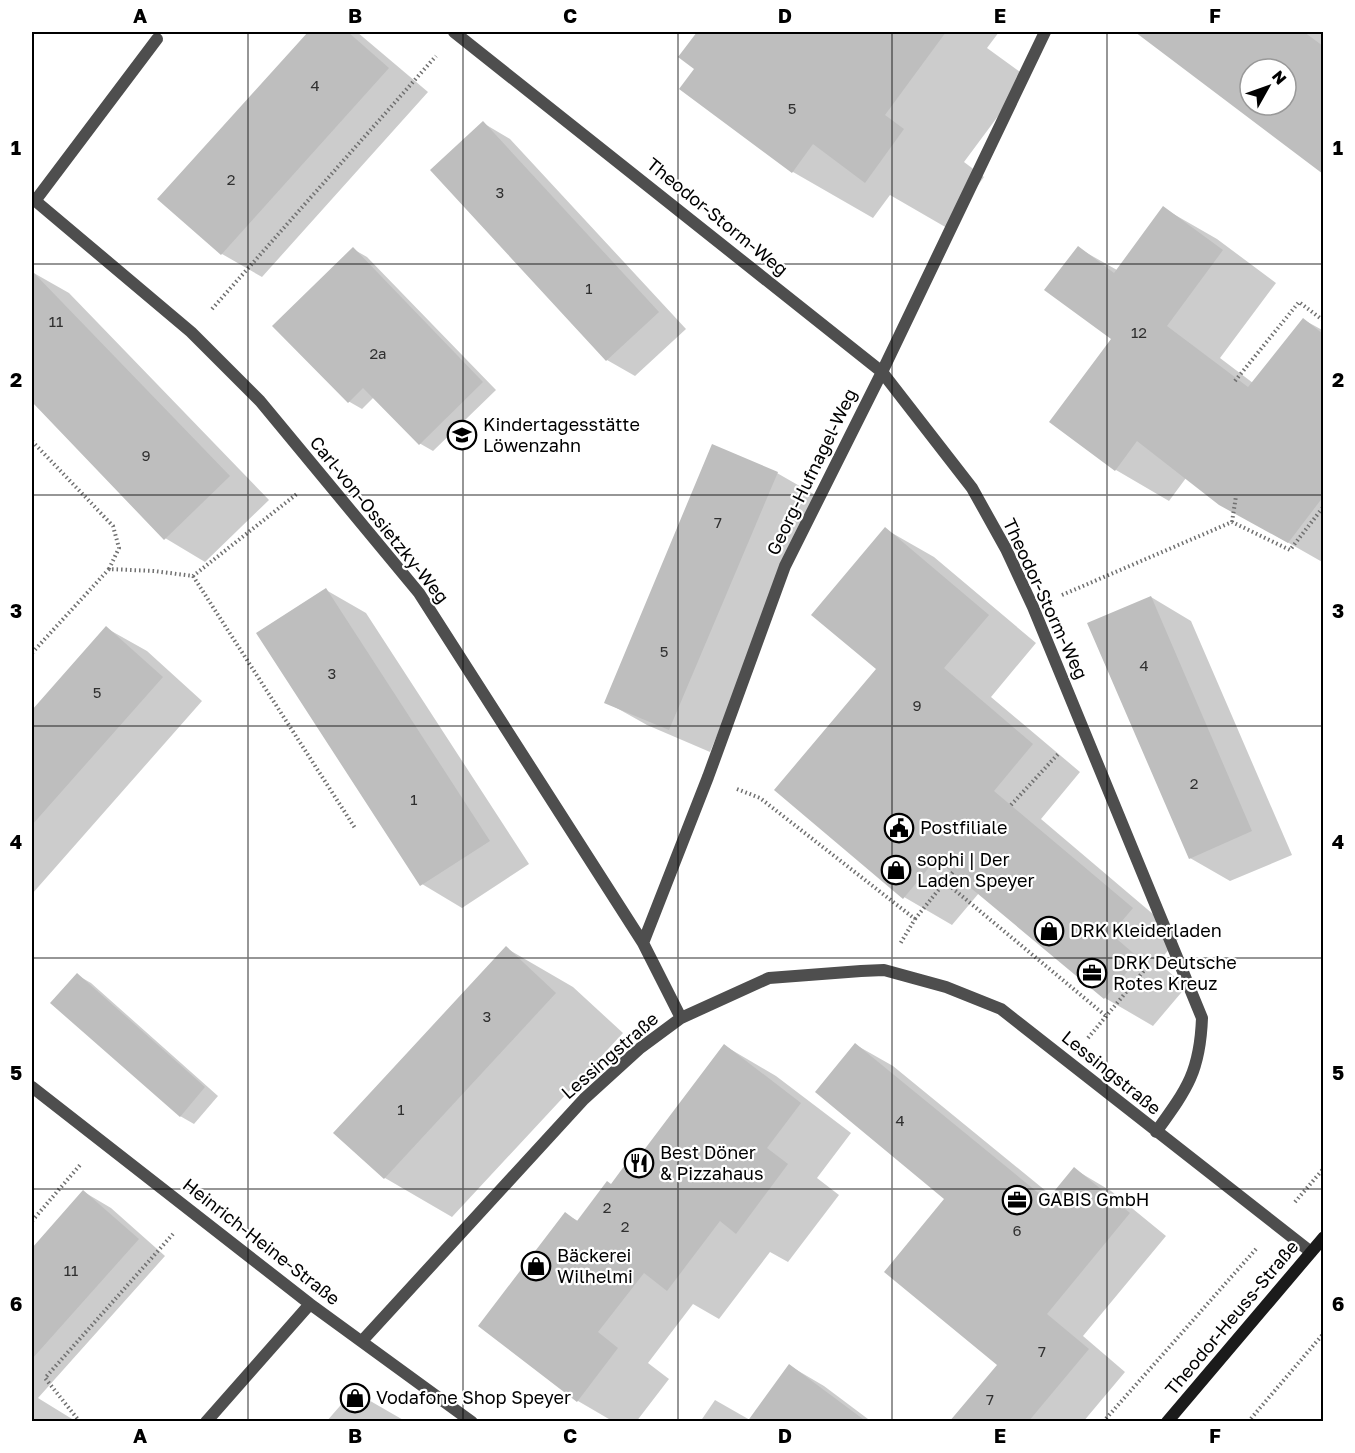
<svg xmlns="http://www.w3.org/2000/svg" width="1355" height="1453" viewBox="0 0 1355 1453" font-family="'Golos Text',sans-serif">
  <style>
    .shadow { fill: #0003; fill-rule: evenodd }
    .building { fill: #bebebe; fill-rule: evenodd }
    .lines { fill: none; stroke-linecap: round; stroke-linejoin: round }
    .path { stroke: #707070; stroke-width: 4; stroke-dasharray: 1.5 3; stroke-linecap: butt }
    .lane { stroke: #4e4e4e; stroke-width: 12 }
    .street { stroke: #4e4e4e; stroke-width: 12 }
    .secondary { stroke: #1b1b1b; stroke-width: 12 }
    .grid { fill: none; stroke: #000; stroke-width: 1.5; stroke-opacity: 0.55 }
    .labels { text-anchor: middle; stroke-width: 4.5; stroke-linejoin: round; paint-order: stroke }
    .number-label { font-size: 15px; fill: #303030 }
    .street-label { font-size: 18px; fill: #000; stroke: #fff }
    .poi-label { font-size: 18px; fill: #000; stroke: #fff; text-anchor: start }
    .neatline { fill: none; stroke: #000; stroke-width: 2 }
    .grid-label { font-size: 20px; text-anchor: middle; font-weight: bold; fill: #000 }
  </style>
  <rect width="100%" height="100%" fill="#fff"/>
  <!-- shadow -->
  <path class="shadow" d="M 310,32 L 357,32 L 428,92 L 262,277 L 222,254 L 159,199 Z
    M 699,32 L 999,32 L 987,48 L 1027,77 L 964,162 L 984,177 L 947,228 L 890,195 L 873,218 L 793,172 L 681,89 L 696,69 L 680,57 Z
    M 1138,32 L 1317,32 L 1324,36 L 1324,173 ZM 1250,69 L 1286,69 L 1286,105 L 1250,105 Z
    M 483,123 L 510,139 L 686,329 L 635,376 L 607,360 Z
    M 1163,208 L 1217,239 L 1276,283 L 1220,358 L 1253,383 L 1304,320 L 1324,331 L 1324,563 L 1220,504 L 1186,478 L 1169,501 L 1116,470 L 1113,339 L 1078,248 L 1117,270 Z
    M 353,249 L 367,257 L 496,390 L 433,451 L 419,443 L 374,397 L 362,409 L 348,401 Z
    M 32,272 L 69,293 L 269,500 L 205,562 L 165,538 L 32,400 Z
    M 777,473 L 817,496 L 710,752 L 647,725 L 606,702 Z
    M 885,529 L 934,557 L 1036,643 L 991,697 L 1080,772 L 1041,819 L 1180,937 L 1158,962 L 1186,987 L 1153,1026 L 1105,998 L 979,893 L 952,925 L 904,897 L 878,669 Z
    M 326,590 L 366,613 L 529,864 L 462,908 L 422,884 Z
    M 1151,597 L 1191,621 L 1292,855 L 1230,881 L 1190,858 Z
    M 106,628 L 147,651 L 202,701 L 32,894 L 32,712 Z
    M 506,948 L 573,987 L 623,1033 L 452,1217 L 385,1178 L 335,1133 Z
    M 77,975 L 91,983 L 218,1096 L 194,1124 L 180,1116 Z
    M 856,1045 L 893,1066 L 1052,1196 L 1074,1169 L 1111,1191 L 1166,1236 L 1083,1336 L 1125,1372 L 1083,1422 L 951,1422 L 999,1365 L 946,1199 Z
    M 725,1046 L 776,1076 L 851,1133 L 817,1178 L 839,1195 L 788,1262 L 770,1252 L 719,1319 L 693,1304 L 648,1363 L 669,1379 L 636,1422 L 614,1422 L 578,1401 L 480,1326 L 565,1214 L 578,1221 L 642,1155 Z
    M 84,1192 L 111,1208 L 165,1256 L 38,1398 L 77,1422 L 32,1422 L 32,1251 Z
    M 790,1366 L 824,1386 L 872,1422 L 700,1422 L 715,1400 L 750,1420 Z
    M 353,1391 L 405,1421 L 406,1422 L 326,1422 Z"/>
  <!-- building -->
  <path class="building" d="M 308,32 L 348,32 L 389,68 L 221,255 L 157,199 Z
    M 697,32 L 946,32 L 885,115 L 904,129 L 865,183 L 813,144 L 792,173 L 679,89 L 694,69 L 678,57 Z
    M 1135,32 L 1304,32 L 1323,46 L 1323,174 ZM 1250,69 L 1286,69 L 1286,105 L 1250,105 Z
    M 483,121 L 659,312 L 606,361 L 430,170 Z
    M 1163,206 L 1223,250 L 1167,326 L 1248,387 L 1303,318 L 1323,334 L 1323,497 L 1288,543 L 1219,505 L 1137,441 L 1115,471 L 1049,422 L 1111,339 L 1044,290 L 1078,246 L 1114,273 Z
    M 353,247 L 483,382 L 419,445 L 363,388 L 348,403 L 272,326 Z
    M 32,271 L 230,476 L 164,540 L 32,402 Z
    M 712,444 L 778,472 L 669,730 L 604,703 Z
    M 885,527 L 989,615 L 944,668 L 1033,744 L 994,791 L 1133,908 L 1111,934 L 1139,958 L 1104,999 L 936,859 L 903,899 L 774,790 L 876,669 L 811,615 Z
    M 326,588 L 490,841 L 420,886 L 256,633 Z
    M 1151,596 L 1252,831 L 1189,859 L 1087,623 Z
    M 106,626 L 163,677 L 32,825 L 32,710 Z
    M 506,946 L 556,993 L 384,1179 L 333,1133 Z
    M 77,973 L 205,1087 L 180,1117 L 50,1003 Z
    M 855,1043 L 1047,1200 L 1074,1167 L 1130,1213 L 1047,1314 L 1089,1349 L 1028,1422 L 949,1422 L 997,1365 L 884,1272 L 944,1199 L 815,1092 Z
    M 724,1044 L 801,1103 L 767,1148 L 788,1164 L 736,1234 L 720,1221 L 667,1291 L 644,1273 L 598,1332 L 618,1348 L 577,1402 L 478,1326 L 565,1212 L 577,1221 L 607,1181 L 611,1184 L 636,1150 L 641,1154 Z
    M 83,1190 L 139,1239 L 32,1359 L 32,1248 Z
    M 789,1364 L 867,1422 L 747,1422 Z"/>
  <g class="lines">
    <!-- path -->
    <path class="path" d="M 212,309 L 436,56
      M 1235,381 L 1299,302 L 1324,321
      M 32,441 L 113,526 L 119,548 L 109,569
      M 1232,522 L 1236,496
      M 193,576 L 355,828
      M 1062,595 L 1232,522 L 1290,550 L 1324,506
      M 32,653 L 109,569 L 154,571 L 193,576 L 298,493
      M 737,789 L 760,798 L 915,919 L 900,944
      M 1011,805 L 1059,753
      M 945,882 L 1106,1016
      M 915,919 L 953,872
      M 1088,1038 L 1147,967
      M 1295,1202 L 1324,1168
      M 32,1221 L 80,1165
      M 80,1422 L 45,1378 L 173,1234
      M 1103,1422 L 1256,1249
      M 1248,1422 L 1324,1333"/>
    <!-- lane -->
    <path class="lane" d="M 35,201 L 157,39"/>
    <!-- street -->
    <path class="street" d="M 454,32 L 882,372 L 972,488 L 1006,549 L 1033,607 L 1202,1018 C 1200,1072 1187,1089 1156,1132
      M 32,198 L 191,332 L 260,401 L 419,593 L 643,943 L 681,1018
      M 643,943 L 708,777 L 785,566 L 882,372 L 1045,32
      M 32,1087 L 310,1304 L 472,1422
      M 362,1341 L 584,1099 L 639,1049 L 681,1018 L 769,978 L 861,971 L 884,970 L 946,987 L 1001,1009 L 1311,1252
      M 206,1422 L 310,1304"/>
    <!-- secondary -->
    <path class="secondary" d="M 1167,1422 L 1324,1237"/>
  </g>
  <!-- grid -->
  <path class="grid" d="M 248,32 L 248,1422M 463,32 L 463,1422M 678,32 L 678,1422M 892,32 L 892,1422M 1107,32 L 1107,1422M 32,264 L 1324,264M 32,495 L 1324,495M 32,726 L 1324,726M 32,958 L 1324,958M 32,1189 L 1324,1189"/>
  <!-- icons -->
  <defs>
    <g id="school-ring" transform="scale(1.5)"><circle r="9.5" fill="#fff" stroke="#000" stroke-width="1.5"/><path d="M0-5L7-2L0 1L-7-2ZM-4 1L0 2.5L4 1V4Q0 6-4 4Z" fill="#000"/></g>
    <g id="civic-ring" transform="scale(1.5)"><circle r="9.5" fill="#fff" stroke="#000" stroke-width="1.5"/><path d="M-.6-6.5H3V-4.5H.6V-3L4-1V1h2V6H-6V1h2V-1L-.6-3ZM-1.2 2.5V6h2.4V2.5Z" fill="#000"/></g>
    <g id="shop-ring" transform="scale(1.5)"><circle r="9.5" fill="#fff" stroke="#000" stroke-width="1.5"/><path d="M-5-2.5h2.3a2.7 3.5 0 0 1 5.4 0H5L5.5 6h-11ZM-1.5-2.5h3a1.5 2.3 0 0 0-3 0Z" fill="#000"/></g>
    <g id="office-ring" transform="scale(1.5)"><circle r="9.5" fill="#fff" stroke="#000" stroke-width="1.5"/><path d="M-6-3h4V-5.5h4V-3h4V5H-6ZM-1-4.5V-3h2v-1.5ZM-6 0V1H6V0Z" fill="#000"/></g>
    <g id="restaurant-ring" transform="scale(1.5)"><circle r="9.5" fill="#fff" stroke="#000" stroke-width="1.5"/><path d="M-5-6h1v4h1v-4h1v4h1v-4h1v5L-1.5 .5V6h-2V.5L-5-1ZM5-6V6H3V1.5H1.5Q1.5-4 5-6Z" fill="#000"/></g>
  </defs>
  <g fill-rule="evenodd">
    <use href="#school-ring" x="462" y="435"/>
    <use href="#civic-ring" x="899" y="828"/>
    <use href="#shop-ring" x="896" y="870"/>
    <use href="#shop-ring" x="1049" y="931"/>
    <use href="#office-ring" x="1092" y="973"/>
    <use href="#restaurant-ring" x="639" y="1163"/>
    <use href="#office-ring" x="1017" y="1200"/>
    <use href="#shop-ring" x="536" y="1266"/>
    <use href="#shop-ring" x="355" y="1398"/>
  </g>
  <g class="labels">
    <!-- number labels -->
    <g class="number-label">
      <text x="315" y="91">4</text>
      <text x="792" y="114">5</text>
      <text x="231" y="185">2</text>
      <text x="500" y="198">3</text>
      <text x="589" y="294">1</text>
      <text x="56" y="327">11</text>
      <text x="1139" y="338">12</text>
      <text x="378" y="359">2a</text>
      <text x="146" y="461">9</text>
      <text x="718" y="528">7</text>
      <text x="664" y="657">5</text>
      <text x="1144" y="671">4</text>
      <text x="332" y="679">3</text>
      <text x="97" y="698">5</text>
      <text x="917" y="711">9</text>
      <text x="1194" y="789">2</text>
      <text x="414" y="805">1</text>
      <text x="487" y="1022">3</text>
      <text x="401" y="1115">1</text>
      <text x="900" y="1126">4</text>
      <text x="607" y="1213">2</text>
      <text x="625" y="1232">2</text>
      <text x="1017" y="1236">6</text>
      <text x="71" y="1276">11</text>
      <text x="1042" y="1357">7</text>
      <text x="990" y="1405">7</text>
    </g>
    <!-- street labels -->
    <g class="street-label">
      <text transform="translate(717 217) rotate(39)" y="6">Theodor-Storm-Weg</text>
      <text transform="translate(812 472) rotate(-64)" y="6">Georg-Hufnagel-Weg</text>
      <text transform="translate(379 520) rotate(51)" y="6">Carl-von-Ossietzky-Weg</text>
      <text transform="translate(1045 599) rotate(65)" y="6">Theodor-Storm-Weg</text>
      <text transform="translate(610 1056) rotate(-41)" y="6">Lessingstraße</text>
      <text transform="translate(1111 1073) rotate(39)" y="6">Lessingstraße</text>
      <text transform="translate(261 1242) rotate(38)" y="6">Heinrich-Heine-Straße</text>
      <text transform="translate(1232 1318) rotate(-50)" y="6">Theodor-Heuss-Straße</text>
    </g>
    <!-- poi labels -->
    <g class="poi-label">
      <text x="483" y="431">Kindertagesstätte<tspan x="483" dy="21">Löwenzahn</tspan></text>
      <text x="920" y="834">Postfiliale</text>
      <text x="917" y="866">sophi | Der<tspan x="917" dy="21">Laden Speyer</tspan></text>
      <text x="1070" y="937">DRK Kleiderladen</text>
      <text x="1113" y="969">DRK Deutsche<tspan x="1113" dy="21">Rotes Kreuz</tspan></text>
      <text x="660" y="1159">Best Döner<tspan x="660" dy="21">&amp; Pizzahaus</tspan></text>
      <text x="1038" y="1206">GABIS GmbH</text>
      <text x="557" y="1262">Bäckerei<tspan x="557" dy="21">Wilhelmi</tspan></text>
      <text x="376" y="1404">Vodafone Shop Speyer</text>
    </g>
  </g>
  <!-- border -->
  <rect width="1355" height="1453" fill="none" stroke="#ffffff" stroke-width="66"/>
  <!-- north arrow -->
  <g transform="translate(1268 87) rotate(50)"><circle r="28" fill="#ffffff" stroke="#999999" stroke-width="1.5"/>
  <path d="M0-4.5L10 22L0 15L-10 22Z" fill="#000000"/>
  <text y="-9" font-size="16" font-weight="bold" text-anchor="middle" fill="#000000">N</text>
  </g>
  <rect x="33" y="33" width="1289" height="1387" class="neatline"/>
  <g class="grid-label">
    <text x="140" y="23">A</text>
    <text x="355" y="23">B</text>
    <text x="570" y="23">C</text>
    <text x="785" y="23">D</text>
    <text x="1000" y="23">E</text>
    <text x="1215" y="23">F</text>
    <text x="16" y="155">1</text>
    <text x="1338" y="155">1</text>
    <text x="16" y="387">2</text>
    <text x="1338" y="387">2</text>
    <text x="16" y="618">3</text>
    <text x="1338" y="618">3</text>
    <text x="16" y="849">4</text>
    <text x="1338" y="849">4</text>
    <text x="16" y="1080">5</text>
    <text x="1338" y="1080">5</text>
    <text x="16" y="1311">6</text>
    <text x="1338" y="1311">6</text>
    <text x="140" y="1443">A</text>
    <text x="355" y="1443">B</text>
    <text x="570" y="1443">C</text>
    <text x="785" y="1443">D</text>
    <text x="1000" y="1443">E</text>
    <text x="1215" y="1443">F</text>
  </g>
</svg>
